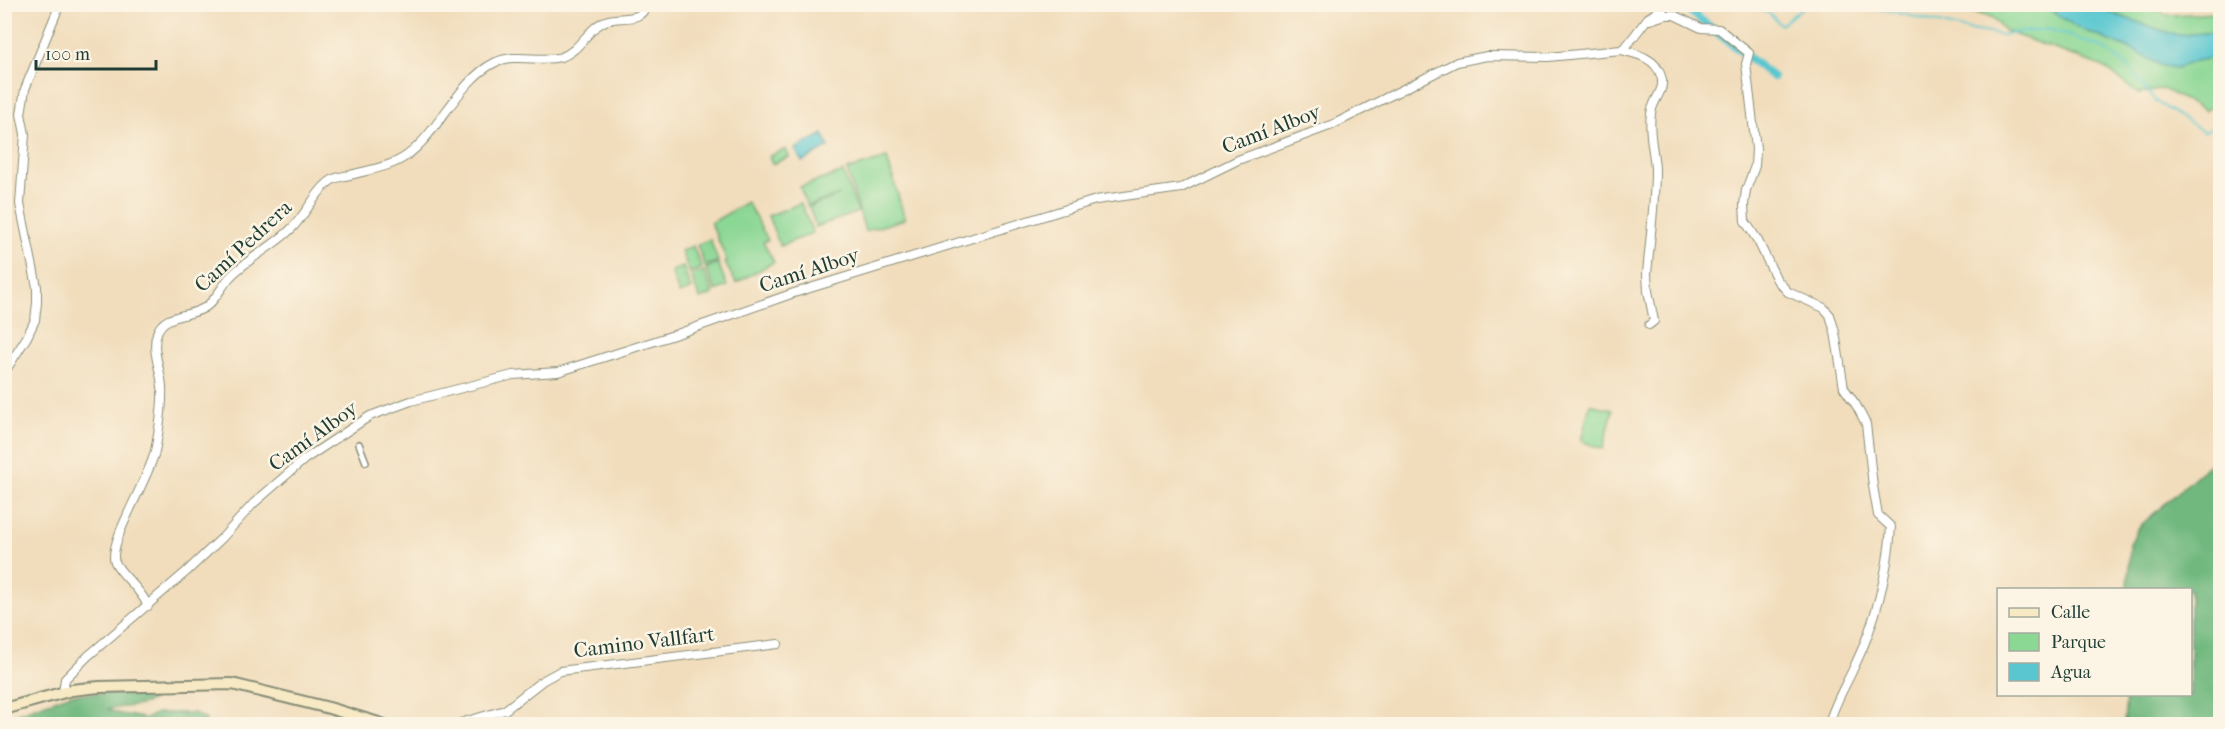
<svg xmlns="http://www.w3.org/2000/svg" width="2225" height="729" viewBox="0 0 2225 729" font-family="'IM FELL French Canon',serif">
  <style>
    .green { fill: #8bd794; stroke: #558a64; stroke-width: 1.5 }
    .forest { fill: #70b87e; stroke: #487a59; stroke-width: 1.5 }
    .water { fill: #5ac7d0; stroke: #3c8282; stroke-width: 1.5 }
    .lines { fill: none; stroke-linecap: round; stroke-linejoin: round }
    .stream { stroke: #5ac7d0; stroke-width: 2 }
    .canal { stroke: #5ac7d0; stroke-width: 8 }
    .pedestrian-casing { stroke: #888d78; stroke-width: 8 }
    .minor-casing { stroke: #888d78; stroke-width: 10 }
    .secondary-casing { stroke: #888d78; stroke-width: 14 }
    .pedestrian { stroke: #fff; stroke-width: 5 }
    .minor { stroke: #fff; stroke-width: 8 }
    .secondary { stroke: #f7e9c3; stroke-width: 10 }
    .labels { text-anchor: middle; stroke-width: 5; stroke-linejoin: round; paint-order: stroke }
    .street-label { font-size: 21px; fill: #1f3d34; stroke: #fcf5e5 }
  </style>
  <rect width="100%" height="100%" fill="#fcf5e5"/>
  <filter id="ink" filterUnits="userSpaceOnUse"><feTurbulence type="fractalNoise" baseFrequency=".0167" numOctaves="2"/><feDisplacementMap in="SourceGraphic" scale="12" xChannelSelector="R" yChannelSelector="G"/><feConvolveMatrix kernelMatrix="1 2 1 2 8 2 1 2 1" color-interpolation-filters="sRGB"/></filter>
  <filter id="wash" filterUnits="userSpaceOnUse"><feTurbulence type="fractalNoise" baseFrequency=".008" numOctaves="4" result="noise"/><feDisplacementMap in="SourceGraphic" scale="24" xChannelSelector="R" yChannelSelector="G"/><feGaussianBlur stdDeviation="1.35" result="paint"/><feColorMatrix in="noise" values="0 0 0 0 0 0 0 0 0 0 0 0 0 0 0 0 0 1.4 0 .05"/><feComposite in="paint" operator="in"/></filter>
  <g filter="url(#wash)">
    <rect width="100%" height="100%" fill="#f1ddbc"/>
    <!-- green -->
    <path class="green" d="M 2150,4 L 2166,15 L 2220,13 L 2220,101 L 2205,111 L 2163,89 L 2138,94 L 2104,67 L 2005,31 L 1992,17 L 1936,5 Z
      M 786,149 L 789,157 L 772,164 L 769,156 Z
      M 887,158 L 905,219 L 865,231 L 847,170 Z
      M 843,172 L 858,212 L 816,227 L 809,207 L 840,195 L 807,206 L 800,187 Z
      M 747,202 L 768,240 L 763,242 L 774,262 L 736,283 L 725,263 L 727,261 L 711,223 Z
      M 801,203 L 813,233 L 780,246 L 768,216 Z
      M 710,239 L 718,261 L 705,266 L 697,245 Z
      M 693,246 L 702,268 L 690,273 L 681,251 Z
      M 718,263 L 727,286 L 715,291 L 706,268 Z
      M 683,267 L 691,289 L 679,294 L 671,271 Z
      M 704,271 L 713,294 L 700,299 L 691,276 Z
      M 1590,404 L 1613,410 L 1603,449 L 1581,441 Z"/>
    <!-- forest -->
    <path class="forest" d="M 2220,455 L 2220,724 L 2124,724 L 2126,695 L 2190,694 L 2190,590 L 2128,589 L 2130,544 L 2139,527 Z
      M 151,692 L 153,700 L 141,705 L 108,709 C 116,715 133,715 145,719 L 157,713 L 194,713 L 206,719 L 204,724 L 18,724 L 18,713 L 71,694 Z"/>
    <!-- water -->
    <path class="water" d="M 2043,5 L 2096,5 L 2114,14 L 2175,35 L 2220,32 L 2220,57 L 2195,61 L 2177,68 L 2162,66 L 2135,51 L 2076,27 Z
      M 823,134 L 829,147 L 802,162 L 795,149 Z"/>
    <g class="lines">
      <!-- stream -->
      <path class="stream" d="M 1755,4 L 1770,14 L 1781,25 L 1807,4
        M 1822,4 L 1846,5 L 1887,10 L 1959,28 L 2001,35 L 2047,29 L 2065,34 L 2103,48 L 2130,68 L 2155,101 L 2204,132 L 2220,123"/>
      <!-- canal -->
      <path class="canal" d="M 1681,4 L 1773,77"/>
    </g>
  </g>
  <g filter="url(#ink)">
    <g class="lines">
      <!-- pedestrian casing -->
      <g class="pedestrian-casing">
        <path id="pedestrian" d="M 359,444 L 366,462"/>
      </g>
      <!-- minor casing -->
      <g class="minor-casing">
        <path id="minor" d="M 1650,20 L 1665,15 L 1674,15 L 1701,28 L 1719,29 L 1749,53 L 1746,64 L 1756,149 L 1755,166 L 1746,190 L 1744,205 L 1745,221 L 1758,241 L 1777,280 L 1788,292 L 1824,308 L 1830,315 L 1835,332 L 1844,388 L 1856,405 L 1866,424 L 1873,486 L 1878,515 L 1891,527 C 1888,573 1875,624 1855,665 C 1846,685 1834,704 1829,724
          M 1621,50 C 1637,54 1656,58 1661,76 C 1666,91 1652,100 1651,114 C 1648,132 1654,151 1655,169 C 1655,204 1650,239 1647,274 L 1648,291 L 1654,321 L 1649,325
          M 4,373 L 27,337 L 35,320 L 37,303 L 37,287 L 20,204 L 25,134 L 21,114 L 25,89 L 60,4
          M 148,606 C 140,587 123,578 115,562 C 107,543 150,477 155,451 C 159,431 163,408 162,387 C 161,370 151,350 157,333 C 164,312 192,318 207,306 C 217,298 222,286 230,277 C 248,258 273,247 291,229 C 305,216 317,189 332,180 C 337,177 345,176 350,175 C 368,170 391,167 406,156 C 438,134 458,81 494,63 C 516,52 539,63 561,57 C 581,51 588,26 608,20 C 621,16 643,23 646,4
          M 63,692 L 65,679 L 88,656 L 186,572 L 222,538 L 254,503 L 305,459 L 370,416 L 411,401 L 513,375 L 558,372 L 677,334 L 794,293 L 1096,200 L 1181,188 L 1238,160 L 1332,125 L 1457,62 L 1487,56 L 1548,57 L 1621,50 L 1628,44 L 1648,18 L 1669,4
          M 457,724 L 505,710 L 542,681 L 560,671 L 778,644"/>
      </g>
      <!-- secondary casing -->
      <g class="secondary-casing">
        <path id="secondary" d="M 4,709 L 72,690 L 99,687 L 232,684 L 329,708 L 382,724"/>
      </g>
      <!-- pedestrian -->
      <use href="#pedestrian" class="pedestrian"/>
      <!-- minor -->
      <use href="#minor" class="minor"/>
      <!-- secondary -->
      <use href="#secondary" class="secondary"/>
    </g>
  </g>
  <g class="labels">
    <!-- street labels -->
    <g class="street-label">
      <text transform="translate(1271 129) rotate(-21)" y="7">Camí Alboy</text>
      <text transform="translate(243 246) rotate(-43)" y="7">Camí Pedrera</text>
      <text transform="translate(809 270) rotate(-18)" y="7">Camí Alboy</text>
      <text transform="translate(313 436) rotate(-36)" y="7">Camí Alboy</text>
      <text transform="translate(644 642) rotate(-7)" y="7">Camino Vallfart</text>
    </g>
  </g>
  <!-- margin -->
  <rect width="2225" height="729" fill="none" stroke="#fcf5e5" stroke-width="24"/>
  <!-- legend -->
  <rect x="1997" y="588" width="195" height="108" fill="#fcf5e5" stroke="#a4ab9e" stroke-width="1.5"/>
  <rect x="2009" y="608" width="30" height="9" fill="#f7e9c3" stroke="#a4ab9e" stroke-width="1.5"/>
  <text x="2051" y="618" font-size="18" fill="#1f3d34">Calle</text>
  <rect x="2009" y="633" width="30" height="18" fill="#8bd794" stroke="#a4ab9e" stroke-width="1.5"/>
  <text x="2051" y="648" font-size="18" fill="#1f3d34">Parque</text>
  <rect x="2009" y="663" width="30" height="18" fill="#5ac7d0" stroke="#a4ab9e" stroke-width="1.5"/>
  <text x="2051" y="678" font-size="18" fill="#1f3d34">Agua</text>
  <!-- scale -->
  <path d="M36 60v9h120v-9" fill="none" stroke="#1f3d34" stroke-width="3"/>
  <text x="45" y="60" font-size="18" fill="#1f3d34" stroke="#fcf5e5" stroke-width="4.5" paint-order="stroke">100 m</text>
</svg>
